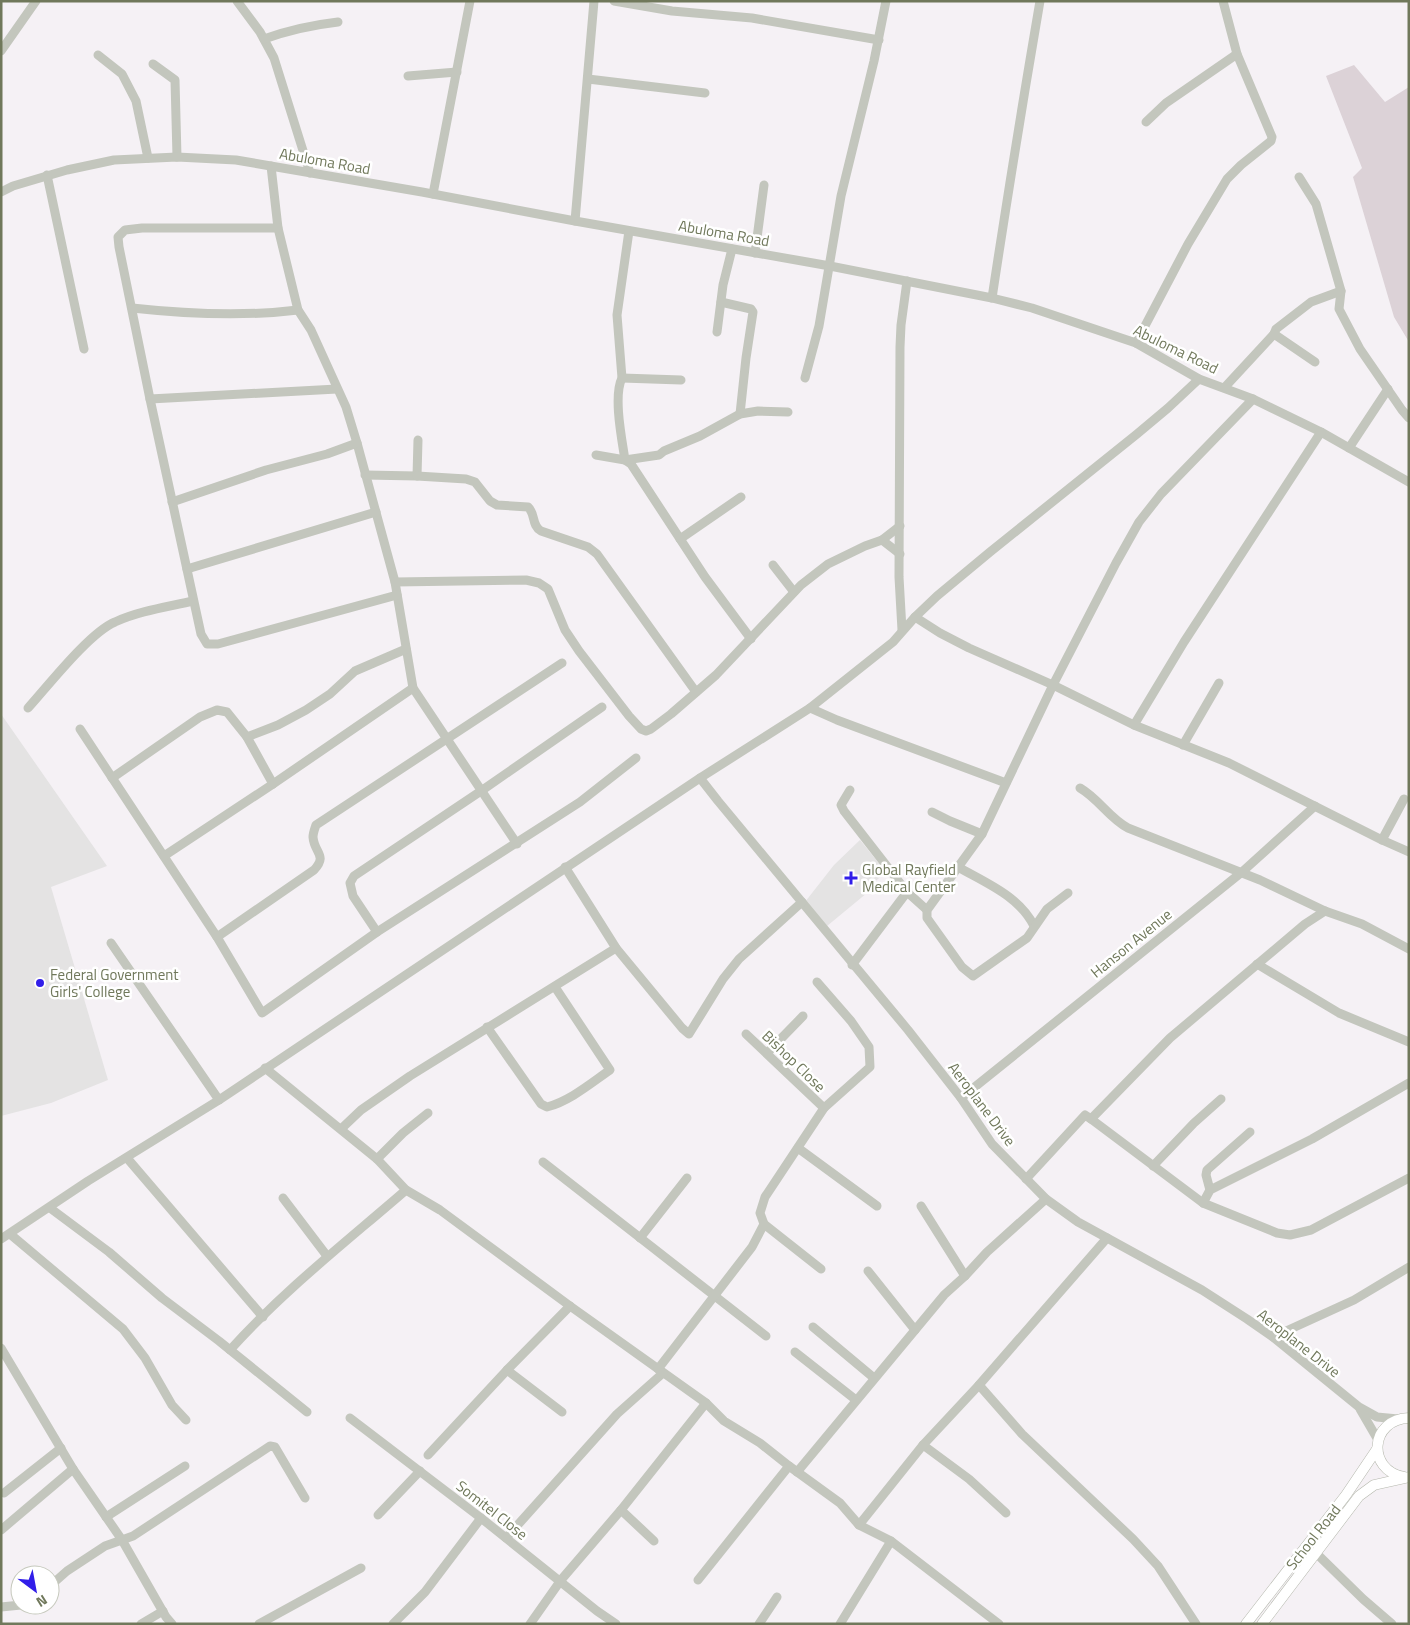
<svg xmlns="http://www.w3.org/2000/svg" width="1410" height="1625" viewBox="0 0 1410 1625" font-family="'Titillium Web',sans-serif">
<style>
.built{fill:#e4e3e3}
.green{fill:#dcd2d7}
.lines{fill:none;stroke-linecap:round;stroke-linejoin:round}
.major-casing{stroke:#b4b7ac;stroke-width:11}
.minor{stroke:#c3c6bd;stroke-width:9}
.major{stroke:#fff;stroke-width:10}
.poi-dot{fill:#311ee9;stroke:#fff;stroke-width:2}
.labels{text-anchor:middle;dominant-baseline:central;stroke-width:5;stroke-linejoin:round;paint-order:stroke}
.street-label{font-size:15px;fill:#70785b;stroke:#fff}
.poi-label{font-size:15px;fill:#70785b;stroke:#fff;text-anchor:start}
</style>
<rect width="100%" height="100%" fill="#f5f1f5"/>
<g class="built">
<path d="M1,714L107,866L51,887L108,1080L51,1103L1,1116Z"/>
<path d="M860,840L886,872L871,885L873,888L827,926L805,902L834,865Z"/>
</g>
<path class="green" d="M1354,65L1385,102L1409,87V342L1394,317L1353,177L1362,168L1326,76Z"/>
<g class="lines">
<defs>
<g id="major">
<path d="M1404,1477C1366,1470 1370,1419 1409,1418"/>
<path d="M1246,1624L1346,1495L1377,1449"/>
<path d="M1262,1624L1359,1496L1374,1485L1409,1477"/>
</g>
</defs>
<use href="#major" class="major-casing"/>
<g class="minor">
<path d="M237,1L260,32L274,58L310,173"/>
<path d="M614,1L672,11L752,18L879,40"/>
<path d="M264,39C289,30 312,25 338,22"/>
<path d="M1,51L36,1"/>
<path d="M98,55L122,74L136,101L148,158"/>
<path d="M153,64L175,80L177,157"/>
<path d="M408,76L457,72"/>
<path d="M588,79L705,93"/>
<path d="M1146,122L1166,103L1237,54"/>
<path d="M271,166L278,228L298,310L311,330L346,407L357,443L395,582L413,688L517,844"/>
<path d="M47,175L84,349"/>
<path d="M1299,177L1316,204L1341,291L1339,309L1360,349L1402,410L1409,418"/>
<path d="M1,192L13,186L67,170L114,160L177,157L236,160L422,192L575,221L830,266L992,298L1032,308L1136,343L1199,379L1253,399L1321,432L1409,482"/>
<path d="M433,194L470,1"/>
<path d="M575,221L594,1"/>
<path d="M278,228H142L125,230L118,237L119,247L150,399L201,634L207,644H218L397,595"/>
<path d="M629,231L617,315L622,378C613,396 622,440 625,460L631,464L705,577L751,639"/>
<path d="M755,253L764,185"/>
<path d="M992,298C1007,199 1023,100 1040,1"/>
<path d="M721,302L751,309L753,312L746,358L740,414"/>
<path d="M132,308C187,314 242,317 298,310"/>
<path d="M717,332L723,285L732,249"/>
<path d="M1274,334L1276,329L1311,302L1341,291"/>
<path d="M1136,343L1188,244L1227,179L1241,165L1271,141L1272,137L1237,54L1223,1"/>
<path d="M622,378L681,380"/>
<path d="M805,378L819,326L841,196L874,61L886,1"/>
<path d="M1225,387L1274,334L1315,362"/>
<path d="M150,399L337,389"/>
<path d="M1349,448L1388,389"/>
<path d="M596,455L625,460L659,455L664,451L700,436L740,414L758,411L788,412"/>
<path d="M365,475L417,476L418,440"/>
<path d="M417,476L466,479L475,482L490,501L497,505L528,507C536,514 531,525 541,531L588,547L597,554L696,692"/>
<path d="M172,502L266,470L327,454L357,443"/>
<path d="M680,539L741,497"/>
<path d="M882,540L900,554"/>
<path d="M773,565L794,592"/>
<path d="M187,569L376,512"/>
<path d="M395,582L526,580L539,583L548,589L565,630L579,651L629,716L641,729L646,731L651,729L671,714L716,675L801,585L828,564L865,546L882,540L900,526"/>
<path d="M915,617L940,633L969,648L1053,685L1134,725L1229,763L1382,840L1409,852"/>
<path d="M902,630L899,577L900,347L901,325L907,281"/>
<path d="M28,708C48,686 89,633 115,622C139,611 167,607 193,601"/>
<path d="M810,708L837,720L1006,783"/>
<path d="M1134,725L1184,642L1321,432"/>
<path d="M80,729L217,937L262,1013L377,932L580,802L636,758"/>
<path d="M247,737L278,725L306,710L330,694L355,671L406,649"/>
<path d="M1183,745L1219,683"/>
<path d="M112,778L200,717L217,710L227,712L247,737L273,784"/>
<path d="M700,778L718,801L908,1030L961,1098L992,1144L1046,1199L1078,1222L1202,1290L1247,1319L1273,1337L1359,1407L1377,1417L1398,1419"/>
<path d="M1080,788C1099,799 1109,818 1128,828L1260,880L1325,911L1362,924L1409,949"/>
<path d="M850,790L841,805L844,811L907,892L927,910"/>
<path d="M932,812L950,821L982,834"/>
<path d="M1382,840L1404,799"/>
<path d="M164,856L273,784L413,688"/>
<path d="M565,867L616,948L682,1028L689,1034L723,979L739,959L802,902"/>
<path d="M958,867C986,883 1019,896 1034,926"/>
<path d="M1068,893L1047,909L1027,938L973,976L962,967L927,918V910L982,834L1053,685L1116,563L1139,522L1161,494L1253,399"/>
<path d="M377,932L353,896L350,883L354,876L481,791L602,707"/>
<path d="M217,937L314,870C328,855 314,853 313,837C313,833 315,828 316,825L562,663"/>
<path d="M111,943L219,1100"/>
<path d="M1257,964L1339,1013L1409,1042"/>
<path d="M852,965L907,892"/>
<path d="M817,982L851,1021L869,1047L870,1067L824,1108L765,1197L760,1213L764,1224L821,1269"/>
<path d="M487,1027L541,1104L547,1107C570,1101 591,1083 610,1070L555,987"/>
<path d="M746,1034L824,1108"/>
<path d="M767,1053L803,1016"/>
<path d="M265,1068L377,1159L406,1190L440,1210L570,1306L706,1403L724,1421L760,1443L789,1466L840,1503L859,1525L891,1541L999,1624"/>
<path d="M961,1098L1242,872L1315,806"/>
<path d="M1091,1119L1203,1203L1277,1233L1290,1235L1311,1230L1409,1178"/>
<path d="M341,1129L361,1110L410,1076L616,948"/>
<path d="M798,1148L877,1206"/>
<path d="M127,1158L263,1317"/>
<path d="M377,1159L403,1133L428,1113"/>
<path d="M543,1162L766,1336"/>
<path d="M1153,1166L1194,1123L1221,1099"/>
<path d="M1026,1179L1085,1115L1091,1119L1170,1038L1305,924L1325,911"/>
<path d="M1210,1190L1206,1175L1207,1170L1250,1132"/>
<path d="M283,1198L327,1256"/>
<path d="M1203,1203L1210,1190L1312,1139L1409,1083"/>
<path d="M921,1206L965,1276"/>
<path d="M50,1208L109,1252L162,1298L219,1341L307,1412"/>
<path d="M10,1234L123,1329L145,1358L172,1405L186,1420"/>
<path d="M640,1238L687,1178"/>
<path d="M1,1239L88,1181L219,1100L700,778L810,708L893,642L915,617L937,596L990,552L1137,434L1168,408L1199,379"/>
<path d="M868,1271L915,1330"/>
<path d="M813,1327L874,1378"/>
<path d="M1273,1337L1354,1300L1409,1267"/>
<path d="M1,1348L73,1469L122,1540L166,1617L172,1624"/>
<path d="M230,1350C283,1291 346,1242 406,1190"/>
<path d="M795,1352L856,1400"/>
<path d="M658,1369L752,1247L764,1224"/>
<path d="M507,1370L562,1412"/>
<path d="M979,1385L1107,1238"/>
<path d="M1360,1409L1378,1440"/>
<path d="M350,1418L481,1518L597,1611L616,1624"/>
<path d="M923,1445L969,1479L1006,1513"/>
<path d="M428,1455L507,1370L570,1306"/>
<path d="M797,1472L944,1295L965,1276L987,1252L1046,1199"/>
<path d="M4,1493L61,1448"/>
<path d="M621,1510L654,1541"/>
<path d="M378,1515L420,1471"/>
<path d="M106,1517L185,1466"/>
<path d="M859,1525L923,1445L979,1385L1022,1434L1133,1539L1158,1566L1196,1624"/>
<path d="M1,1530L73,1469"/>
<path d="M506,1538L617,1414L663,1373"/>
<path d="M1316,1553L1363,1599L1392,1624"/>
<path d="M698,1580L789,1466"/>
<path d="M50,1586L67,1571L105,1546L133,1536L270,1446L275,1447L305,1498"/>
<path d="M1,1607L21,1605"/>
<path d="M141,1624L163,1611"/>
<path d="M259,1624L361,1568"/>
<path d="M393,1624L425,1592L481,1518"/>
<path d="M530,1624L561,1580L621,1510L706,1403"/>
<path d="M759,1624L777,1597"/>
<path d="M840,1624L891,1541"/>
</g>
<use href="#major" class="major"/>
</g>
<g class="poi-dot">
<path d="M848.5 870.5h5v5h5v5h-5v5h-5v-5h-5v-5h5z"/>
<circle cx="40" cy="983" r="5"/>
</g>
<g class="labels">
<g class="street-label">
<text transform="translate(325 161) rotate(10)">Abuloma Road</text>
<text transform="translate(724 233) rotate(10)">Abuloma Road</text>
<text transform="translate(1176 349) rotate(26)">Abuloma Road</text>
<text transform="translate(1131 943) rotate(-39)">Hanson Avenue</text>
<text transform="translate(794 1061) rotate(44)">Bishop Close</text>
<text transform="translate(982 1104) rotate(53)">Aeroplane Drive</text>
<text transform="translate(1299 1343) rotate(38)">Aeroplane Drive</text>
<text transform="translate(492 1510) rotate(38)">Somitel Close</text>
<text transform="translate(1313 1537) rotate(-52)">School Road</text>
</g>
<g class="poi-label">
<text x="862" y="869">Global Rayfield<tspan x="862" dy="17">Medical Center</tspan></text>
<text x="50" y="974">Federal Government<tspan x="50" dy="17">Girls' College</tspan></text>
</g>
</g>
<rect width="1410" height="1625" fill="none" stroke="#70785b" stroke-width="5"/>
<g transform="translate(35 1590) rotate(148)"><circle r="24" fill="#ffffff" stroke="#c6c9bd"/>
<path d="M0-4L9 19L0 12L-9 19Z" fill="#311ee9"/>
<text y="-8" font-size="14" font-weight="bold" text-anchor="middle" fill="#70785b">N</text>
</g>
</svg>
